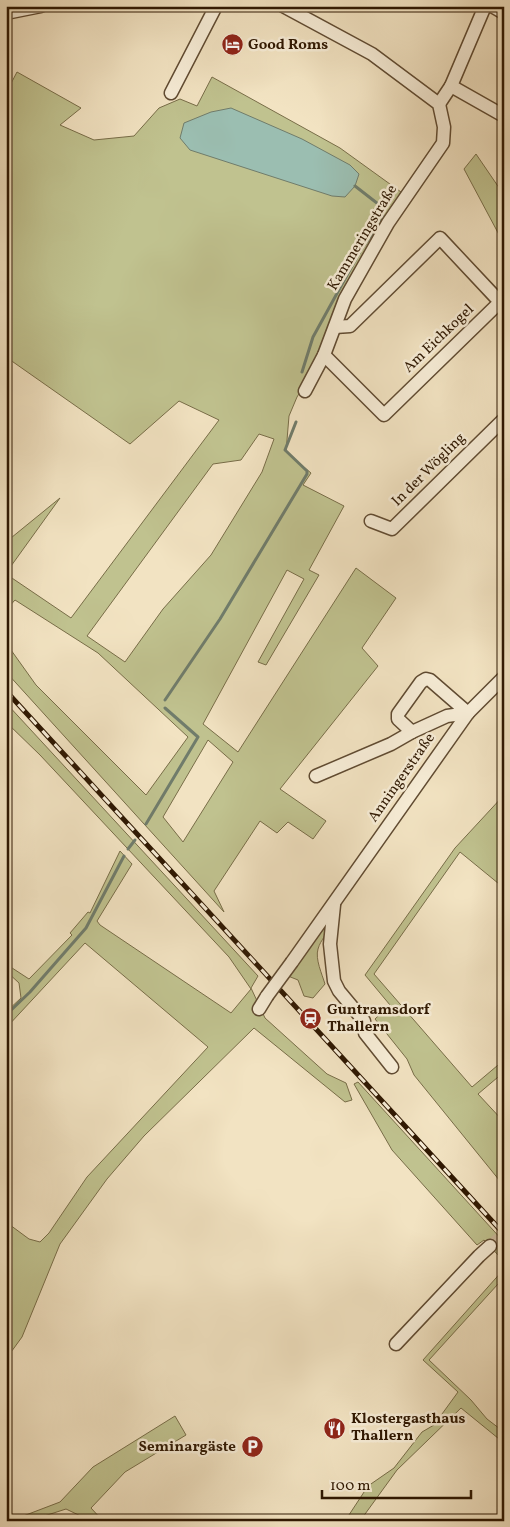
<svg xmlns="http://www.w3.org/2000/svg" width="510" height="1527" viewBox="0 0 510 1527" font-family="Vollkorn,serif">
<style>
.green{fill:#c0c28f;stroke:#786d48;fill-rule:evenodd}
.water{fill:#9bbeb1;stroke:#707c6b}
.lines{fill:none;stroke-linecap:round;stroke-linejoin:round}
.stream{stroke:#707c6b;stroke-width:3}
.minor-tunnel{stroke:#cbba9c;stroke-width:12;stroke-dasharray:12 6;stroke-linecap:butt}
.minor-casing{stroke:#604b32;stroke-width:15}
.minor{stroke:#f7edd7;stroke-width:12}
.rail-casing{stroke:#2f1802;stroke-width:5}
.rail{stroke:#f7edd7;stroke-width:3;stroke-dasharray:9;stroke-linecap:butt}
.minor-bridge-casing{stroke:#604b32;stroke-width:15;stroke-linecap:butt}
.minor-bridge{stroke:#f7edd7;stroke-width:12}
.labels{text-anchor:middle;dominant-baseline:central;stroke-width:5;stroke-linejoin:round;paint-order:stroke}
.poi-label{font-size:15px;font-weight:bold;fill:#2f1802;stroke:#f7edd7;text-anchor:start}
.street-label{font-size:15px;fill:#2f1802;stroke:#f7edd7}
</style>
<rect width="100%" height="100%" fill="#f2e3c2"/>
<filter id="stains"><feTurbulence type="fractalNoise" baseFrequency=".004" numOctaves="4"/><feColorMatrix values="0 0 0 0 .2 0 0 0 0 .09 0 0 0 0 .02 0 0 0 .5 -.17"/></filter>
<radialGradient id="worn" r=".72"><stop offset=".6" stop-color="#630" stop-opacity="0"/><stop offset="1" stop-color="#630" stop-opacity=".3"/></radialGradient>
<g class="green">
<path d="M17,72L81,108L60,125L94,140L134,136L159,108L180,99L197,106L212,77L340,148L401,192L337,306L311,374L297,397L289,416L286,452L311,473L303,485L344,506L309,570L319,575L266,665L258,662L304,579L287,570L203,724L238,752L356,568L396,598L362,648L378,666L280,789L326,821L313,839L288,822L277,833L260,821L214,891L224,912L6,672V643L36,685L146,795L188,737L98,653L15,600L6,610V574L71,618L219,420L179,401L130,444L6,357V93ZM259,434L274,439L262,472L211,555L163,609L125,662L87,636L213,464L241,460ZM208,740L233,762L183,842L163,817Z"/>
<path d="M476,154L504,195V244L464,169Z"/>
<path d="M60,498L6,573V542Z"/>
<path d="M6,703L258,976L251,988L265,1018L327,1074L346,1083L352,1100L345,1102L254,1028L144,1136L107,1179L60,1244L22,1337L6,1359V1222L29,1239L40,1242L49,1233L87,1177L208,1047L85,943L6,1028V1012L21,998L19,983L6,971V964L29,979L72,935L70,933L88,912L90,913L120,851L132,864L97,921L100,925L231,1013L251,989L229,957L40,755L6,722Z"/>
<path d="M504,795V888L460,852L374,974L472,1087L504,1060V1072L478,1094L504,1122V1186L414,1075L407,1059L375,1019L390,1005L365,975L455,848Z"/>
<path d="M326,924C328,937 321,938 318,949C315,959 322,974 325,984L313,998L304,996L298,980L288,976Z"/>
<path d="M358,1082L504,1242V1268L499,1256L484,1240L477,1245L392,1150L354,1084Z"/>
<path d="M504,1269V1291L498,1284L429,1360L471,1400L487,1419L504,1432V1443L461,1408L397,1470L360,1521H345L368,1486L394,1468L422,1432L434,1425L458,1392L423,1360Z"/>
<path d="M175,1416L186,1435L125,1472L91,1508L103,1521H91L66,1509L35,1519L33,1521H16L18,1518L60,1502L93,1467Z"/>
</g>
<path class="water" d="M231,108L302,139L350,165L359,174L355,186L345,197L332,196L190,150L180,138L184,123L211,112Z"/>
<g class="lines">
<g class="stream">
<path d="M302,372L313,337L362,248L383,219L382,207L355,186"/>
<path d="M165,700L220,619L307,474V471L285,450L296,422"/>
<path d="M146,824L198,737L165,708"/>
<path d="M128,849L135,840"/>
<path d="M6,1015L30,992L86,928L124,856"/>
</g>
<path class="minor-tunnel" d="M490,1246L504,1234"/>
<defs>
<g id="minor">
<path d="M283,6L372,54L439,104L444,127L443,143L388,223L345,299L324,355L305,391"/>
<path d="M492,6L504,13"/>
<path d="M6,13L41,6"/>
<path d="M451,86L504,116"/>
<path d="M171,93L216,6"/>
<path d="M439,104L451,86L485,6"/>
<path d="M324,355L384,415L500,302L440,238L350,326L335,327"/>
<path d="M371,521L392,529L504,419"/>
<path d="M412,732L398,719V714L421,682L426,679L430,680L468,713"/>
<path d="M316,776L391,744L412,732L447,716L468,713"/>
<path d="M334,905L330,944L334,981L339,991L364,1021L365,1033L392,1067"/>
<path d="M292,962L468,713L504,677"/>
<path d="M259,1009L267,996"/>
<path d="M396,1344L479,1256L490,1246"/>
</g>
</defs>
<use href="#minor" class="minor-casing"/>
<use href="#minor" class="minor"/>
<defs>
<path id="rail" d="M6,691L504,1234"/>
</defs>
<use href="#rail" class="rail-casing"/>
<use href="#rail" class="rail"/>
<defs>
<path id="minor-bridge" d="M267,996L292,962"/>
</defs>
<use href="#minor-bridge" class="minor-bridge-casing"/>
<use href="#minor-bridge" class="minor-bridge"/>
</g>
<defs>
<symbol id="hotel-disc" viewBox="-11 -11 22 22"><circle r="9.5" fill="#8f2418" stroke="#f7edd7"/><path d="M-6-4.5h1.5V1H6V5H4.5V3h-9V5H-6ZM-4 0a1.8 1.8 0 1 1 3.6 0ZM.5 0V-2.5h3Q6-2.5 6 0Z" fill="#fff"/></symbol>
<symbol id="station-disc" viewBox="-11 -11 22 22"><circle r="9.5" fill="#8f2418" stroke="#f7edd7"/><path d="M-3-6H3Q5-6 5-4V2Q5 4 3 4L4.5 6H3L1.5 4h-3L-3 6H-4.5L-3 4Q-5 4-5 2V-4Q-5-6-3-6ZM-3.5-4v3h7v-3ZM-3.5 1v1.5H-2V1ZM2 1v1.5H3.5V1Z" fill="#fff"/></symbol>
<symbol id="restaurant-disc" viewBox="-11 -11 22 22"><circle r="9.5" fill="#8f2418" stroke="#f7edd7"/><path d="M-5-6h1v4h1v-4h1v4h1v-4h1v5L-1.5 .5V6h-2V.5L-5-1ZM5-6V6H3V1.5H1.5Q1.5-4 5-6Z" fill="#fff"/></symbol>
<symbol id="parking-disc" viewBox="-11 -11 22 22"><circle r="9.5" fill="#8f2418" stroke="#f7edd7"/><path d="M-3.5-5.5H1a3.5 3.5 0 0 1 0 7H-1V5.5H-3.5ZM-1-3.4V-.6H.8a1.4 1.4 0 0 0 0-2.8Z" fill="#fff"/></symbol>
</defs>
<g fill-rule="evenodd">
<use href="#hotel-disc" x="220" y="32" width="25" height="25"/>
<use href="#station-disc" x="298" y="1006" width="25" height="25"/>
<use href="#restaurant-disc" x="322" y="1416" width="25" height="25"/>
<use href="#parking-disc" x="240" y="1434" width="25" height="25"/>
</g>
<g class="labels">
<g class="poi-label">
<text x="248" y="45">Good Roms</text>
<text x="327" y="1010">Guntramsdorf<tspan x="327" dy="17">Thallern</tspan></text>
<text x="351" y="1419">Klostergasthaus<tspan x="351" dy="17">Thallern</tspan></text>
<text x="236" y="1447" text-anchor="end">Seminargäste</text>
</g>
<g class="street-label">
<text transform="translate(363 238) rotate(-59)">Kammeringstraße</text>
<text transform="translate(439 339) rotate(-44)">Am Eichkogel</text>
<text transform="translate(429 470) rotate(-45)">In der Wögling</text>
<text transform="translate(402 778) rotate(-55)">Anningerstraße</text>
</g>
</g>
<rect width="510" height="1527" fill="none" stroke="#f2e3c2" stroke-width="25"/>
<rect x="8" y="8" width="495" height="1512" fill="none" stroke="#2f1802" stroke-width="2.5"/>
<rect x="12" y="12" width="485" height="1502" fill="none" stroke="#2f1802"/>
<path d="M322 1490v8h149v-8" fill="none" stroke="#2f1802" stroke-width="2.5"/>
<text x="330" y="1490" font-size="15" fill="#2f1802" stroke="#f7edd7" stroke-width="4" paint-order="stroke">100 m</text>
<rect width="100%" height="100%" filter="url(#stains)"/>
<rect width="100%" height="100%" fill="url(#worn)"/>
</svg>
